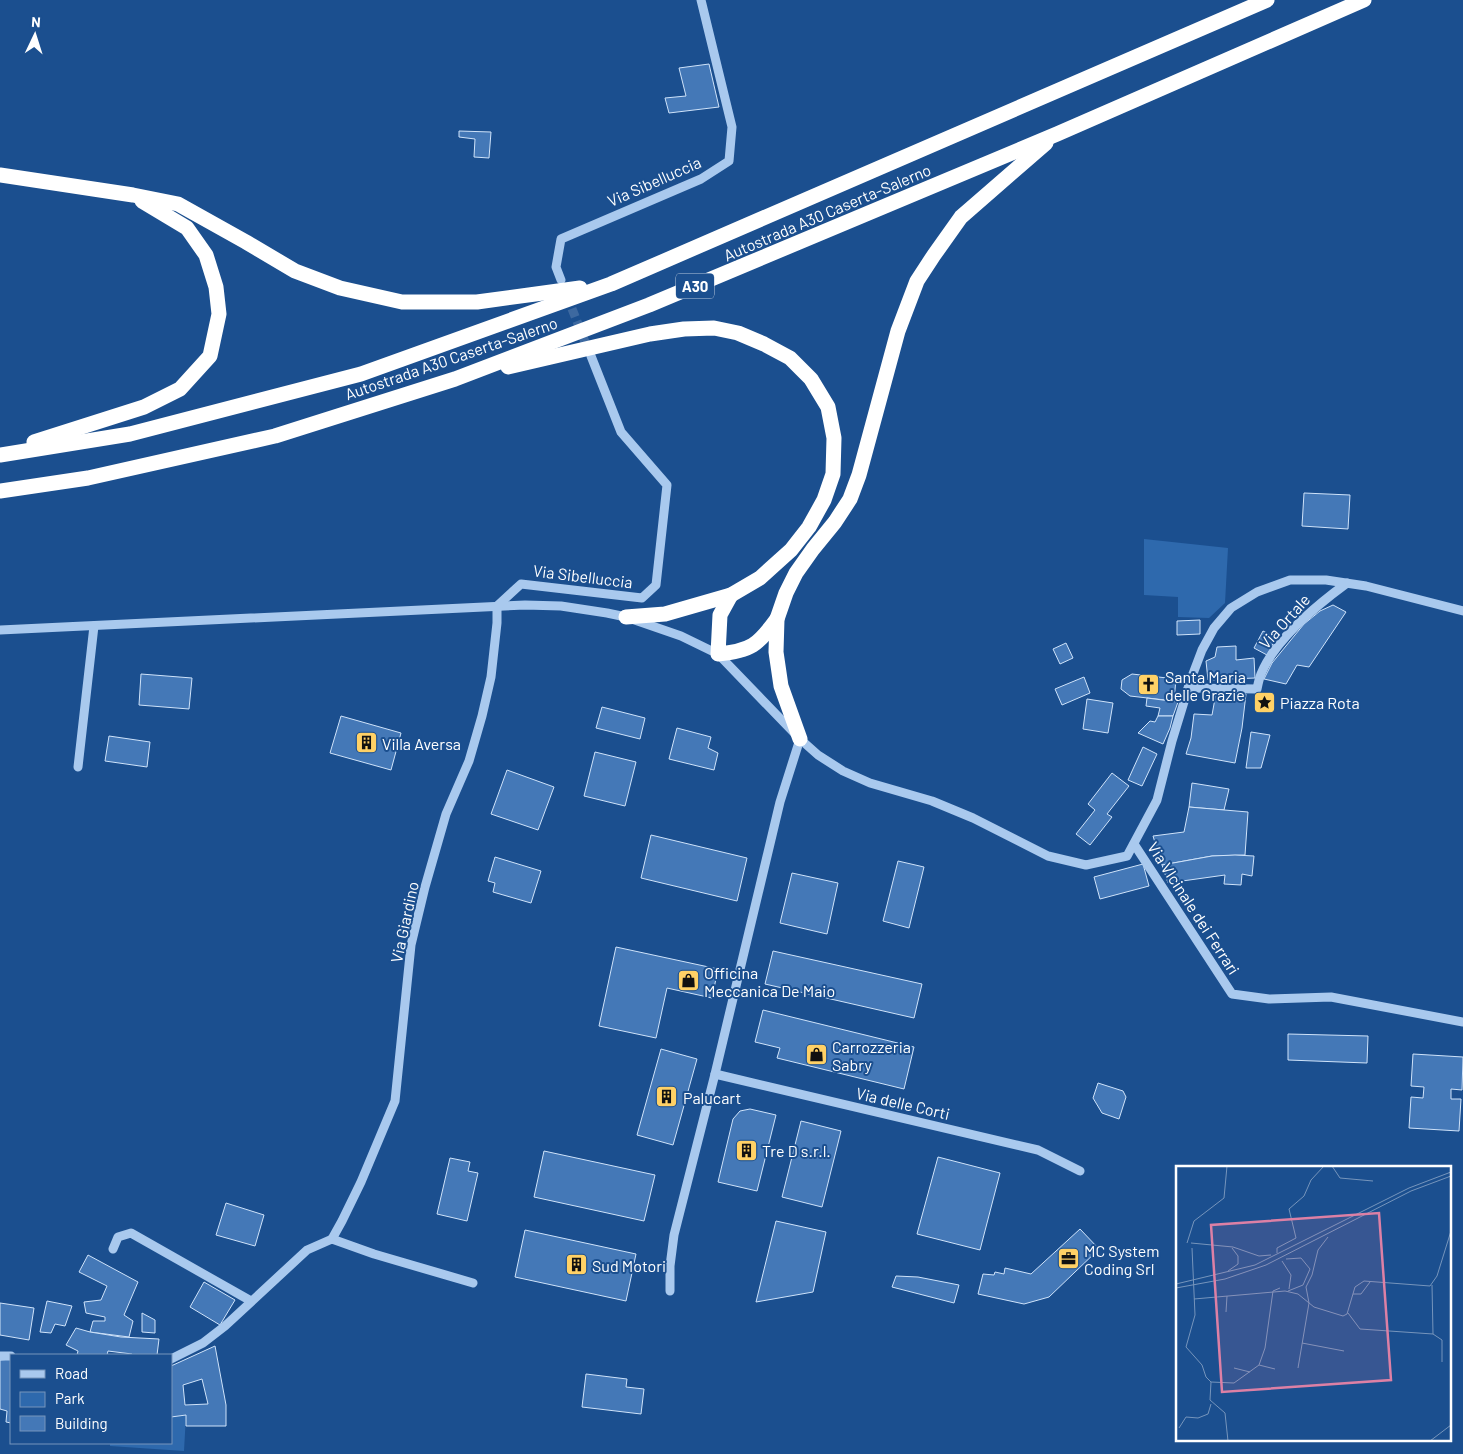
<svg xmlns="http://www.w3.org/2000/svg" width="1463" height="1454" viewBox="0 0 1463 1454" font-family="Barlow,sans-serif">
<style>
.green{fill:#2e69ad}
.building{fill:#4478b7;stroke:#cfe3fa;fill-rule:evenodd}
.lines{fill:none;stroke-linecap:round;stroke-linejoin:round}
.minor-tunnel{stroke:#3d69a0;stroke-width:9;stroke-dasharray:9 4.5;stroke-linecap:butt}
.minor{stroke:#a9c9ee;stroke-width:9}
.highway{stroke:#fff;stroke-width:15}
.labels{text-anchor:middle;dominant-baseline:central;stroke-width:4;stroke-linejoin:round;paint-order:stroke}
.shield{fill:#1b4f8f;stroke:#bbcadd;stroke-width:1}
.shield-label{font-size:15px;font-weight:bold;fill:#fff}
.street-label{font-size:16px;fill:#fff;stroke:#1b4f8f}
.poi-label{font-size:16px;fill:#fff;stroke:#1b4f8f;text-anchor:start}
.inset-road{fill:none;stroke:#7695bc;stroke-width:1}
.view{fill:#dd80a5;fill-opacity:0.15;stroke:#dd80a5;stroke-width:2.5}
.inset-edge{fill:none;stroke:#fff;stroke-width:2.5}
</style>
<rect width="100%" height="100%" fill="#1b4f8f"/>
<g class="green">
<path d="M1144,539L1228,548L1225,603L1209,618L1178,617V597L1144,595Z"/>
<path d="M186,1415L184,1451L110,1446V1443H171V1417Z"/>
</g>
<g class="building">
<path d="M709,64L719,107L669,113L665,98L686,96L679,68Z"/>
<path d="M459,131L491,132L489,158L474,157L475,139L459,137Z"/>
<path d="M1304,493L1350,495L1348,529L1302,526Z"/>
<path d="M1333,605L1346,612L1309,667L1297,665L1286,684L1264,679L1272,663L1304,624L1320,611Z"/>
<path d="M1200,620V634L1177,635V621Z"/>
<path d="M1263,631L1276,638L1267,655L1254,648Z"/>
<path d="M1066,643L1073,658L1060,664L1053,649Z"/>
<path d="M1236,646V660L1254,658L1255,678L1208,680L1206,661L1215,657L1217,647Z"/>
<path d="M141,674L192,678L189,709L139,705Z"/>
<path d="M1132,674L1176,679L1174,701L1130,696L1121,689L1122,680Z"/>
<path d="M1084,677L1090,693L1062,705L1055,689Z"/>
<path d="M1216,693L1246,694L1242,728L1235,763L1186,754L1191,738L1194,714L1212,715Z"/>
<path d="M1147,698L1178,702L1173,716H1158L1160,708L1146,706Z"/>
<path d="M1087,699L1113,703L1108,733L1083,729Z"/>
<path d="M602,707L645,718L640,739L596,728Z"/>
<path d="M341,716L401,733L391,770L330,753Z"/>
<path d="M1158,716H1173L1170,728L1163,744L1138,733L1150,721L1155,722Z"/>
<path d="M677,728L711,737L708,748L718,753L714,770L669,759Z"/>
<path d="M1251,732L1270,735L1261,768H1246Z"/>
<path d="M109,736L150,742L147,767L105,761Z"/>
<path d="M1143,747L1157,754L1142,786L1128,780Z"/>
<path d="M595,752L636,762L625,806L584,796Z"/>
<path d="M507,770L554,787L538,830L491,814Z"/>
<path d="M1112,773L1129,786L1107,814L1112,817L1090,845L1076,834L1095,810L1088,804Z"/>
<path d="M1192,783L1229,789L1224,810L1189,807Z"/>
<path d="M1189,807L1248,812L1245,855L1212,856L1162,865L1153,836L1184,832Z"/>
<path d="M651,835L747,858L737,901L641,878Z"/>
<path d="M1235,855L1254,856L1252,876L1242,874L1241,885L1224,884L1225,875L1168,883L1162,865L1212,856Z"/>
<path d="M495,857L541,871L531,903L493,892L495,883L488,881Z"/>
<path d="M898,861L924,867L909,928L883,921Z"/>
<path d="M1143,864L1149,886L1100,899L1094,877Z"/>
<path d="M792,873L838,883L827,934L780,923Z"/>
<path d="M616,947L718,969L712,998L667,988L656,1038L599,1026Z"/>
<path d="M773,951L922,984L914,1018L765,984Z"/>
<path d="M763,1010L914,1047L904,1089L777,1058L780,1048L755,1042Z"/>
<path d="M1288,1034L1368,1036L1367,1063L1288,1060Z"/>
<path d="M661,1049L697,1059L673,1145L637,1135Z"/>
<path d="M1413,1054L1463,1057L1462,1090L1451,1089V1099H1461L1459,1131L1409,1128L1411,1097L1423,1098L1424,1087L1411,1086Z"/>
<path d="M1098,1083L1123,1091L1126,1097L1119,1119L1102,1113L1093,1098Z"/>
<path d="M750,1109L776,1115L757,1191L718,1182L733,1119L740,1111Z"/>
<path d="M801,1121L841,1131L822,1207L782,1197Z"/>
<path d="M544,1151L655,1175L644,1221L534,1197Z"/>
<path d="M938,1157L1000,1173L980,1250L917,1234Z"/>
<path d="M450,1158L470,1162L468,1171L478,1173L467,1221L437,1214Z"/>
<path d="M226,1203L264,1215L255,1246L216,1235Z"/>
<path d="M776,1221L826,1232L813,1292L756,1302Z"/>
<path d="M1080,1229L1099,1249L1049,1297L1024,1304L978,1294L983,1274L994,1275L995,1272L1004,1274L1005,1268L1031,1274Z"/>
<path d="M525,1230L636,1254L626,1301L515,1277Z"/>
<path d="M88,1255L138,1282L124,1315L133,1321L129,1337L90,1332L93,1321H105V1317L86,1313L84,1302L101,1300L107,1286L79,1272Z"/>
<path d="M896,1276L918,1277L959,1285L954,1303L892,1287Z"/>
<path d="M204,1282L235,1300L220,1325L190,1307Z"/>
<path d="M47,1301L72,1306L65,1326L55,1324L51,1333L40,1332Z"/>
<path d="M0,1303L34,1308L29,1340L0,1335Z"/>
<path d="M142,1313L155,1320V1333L142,1332Z"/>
<path d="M76,1328L90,1332L121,1337L159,1339L157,1355H132V1354L108,1351L107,1355H77L78,1351L66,1345Z"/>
<path d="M215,1346L226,1405V1426H186V1415L171,1417V1366ZM202,1379L208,1404L185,1405L183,1385Z"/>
<path d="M11,1359V1423L6,1422L7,1411L0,1409V1360Z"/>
<path d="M586,1374L627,1379L626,1387L644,1389L641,1414L582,1407Z"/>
</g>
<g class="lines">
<path class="minor-tunnel" d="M567,296L589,352"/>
<g class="minor">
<path d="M561,280L556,267L561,239L701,179L729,161L732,127L701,0"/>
<path d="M0,630L525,605L561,606L607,613L626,617L681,636L718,654L800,739L818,755L843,771L870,783L932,801L973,818L1048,856L1086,865L1127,856L1157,800L1172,741L1191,679L1202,650L1214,628L1231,608L1257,592L1290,580H1326L1366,586L1463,611"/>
<path d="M1188,688L1257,689C1258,684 1259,679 1261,674C1275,639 1317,605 1347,583"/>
<path d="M78,767L94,626"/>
<path d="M1134,844L1232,994L1269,999L1331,997L1463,1022"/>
<path d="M715,1074L1038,1150L1080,1171"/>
<path d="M332,1239L342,1221L361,1182L395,1101L411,945L425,887L446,814L469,761L482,716L491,677L497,623V606L521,584L642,598L656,585L667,485L621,432L591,356"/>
<path d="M113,1249L118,1237L131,1233L251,1301"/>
<path d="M670,1291V1266L674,1235L715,1074L780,802L800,739"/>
<path d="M0,1356H11"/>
<path d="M171,1359L203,1343L225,1326L307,1250L332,1239L374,1254L473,1283"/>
</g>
<g class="highway">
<path d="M0,175L133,195L178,204L246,242L295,271L340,288L402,302H477L580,288"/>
<path d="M508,367L650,334L684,329L714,328L738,333L764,344L790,358L811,379L828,407L834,438L833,474L824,500L809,527L791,550L760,578L731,595L665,614L626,617"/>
<path d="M34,442L144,407L180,389L210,356L219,314L216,287L206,255L187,228L142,201"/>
<path d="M0,455L130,434L361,374L611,284L1267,0"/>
<path d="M0,491L88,478L275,436L455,379L649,305L1057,134L1364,0"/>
<path d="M731,595L720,615L718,654C751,651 758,645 777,619"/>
<path d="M800,739L781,686L776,652L777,619L786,593L796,573L813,549L835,522L850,499L859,475L898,331L917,281L934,255L961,217L1046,143"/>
</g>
</g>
<defs>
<symbol id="church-square" viewBox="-11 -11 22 22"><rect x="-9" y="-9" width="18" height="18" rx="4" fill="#ffd166" stroke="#1b4f8f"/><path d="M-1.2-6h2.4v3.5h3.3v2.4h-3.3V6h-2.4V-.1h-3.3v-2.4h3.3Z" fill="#111"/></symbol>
<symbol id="sight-square" viewBox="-11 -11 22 22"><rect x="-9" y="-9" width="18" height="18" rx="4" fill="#ffd166" stroke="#1b4f8f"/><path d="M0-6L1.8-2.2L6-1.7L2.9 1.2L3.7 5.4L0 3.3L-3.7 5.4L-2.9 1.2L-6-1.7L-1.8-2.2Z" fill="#111"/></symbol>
<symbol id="building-square" viewBox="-11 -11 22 22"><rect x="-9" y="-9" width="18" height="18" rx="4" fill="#ffd166" stroke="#1b4f8f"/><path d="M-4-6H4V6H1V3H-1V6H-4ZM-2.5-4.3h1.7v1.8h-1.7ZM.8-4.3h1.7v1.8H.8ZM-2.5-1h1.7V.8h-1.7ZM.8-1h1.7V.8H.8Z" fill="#111"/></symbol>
<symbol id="shop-square" viewBox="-11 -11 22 22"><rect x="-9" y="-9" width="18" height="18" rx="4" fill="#ffd166" stroke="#1b4f8f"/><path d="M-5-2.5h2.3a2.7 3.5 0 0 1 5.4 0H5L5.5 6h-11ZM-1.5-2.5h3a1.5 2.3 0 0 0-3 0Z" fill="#111"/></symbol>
<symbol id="office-square" viewBox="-11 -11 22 22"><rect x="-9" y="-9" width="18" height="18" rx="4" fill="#ffd166" stroke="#1b4f8f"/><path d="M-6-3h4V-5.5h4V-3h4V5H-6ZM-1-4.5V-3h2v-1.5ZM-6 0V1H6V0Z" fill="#111"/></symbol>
</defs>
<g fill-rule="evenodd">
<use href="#church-square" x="1136" y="672" width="25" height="25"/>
<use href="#sight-square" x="1252" y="690" width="25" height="25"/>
<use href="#building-square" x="354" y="730" width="25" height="25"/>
<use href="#shop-square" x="676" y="968" width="25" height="25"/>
<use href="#shop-square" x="804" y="1042" width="25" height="25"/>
<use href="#building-square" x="654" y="1084" width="25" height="25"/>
<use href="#building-square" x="734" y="1138" width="25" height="25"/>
<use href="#office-square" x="1056" y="1246" width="25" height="25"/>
<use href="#building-square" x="564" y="1252" width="25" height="25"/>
</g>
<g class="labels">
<rect class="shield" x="676" y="273.5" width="38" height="25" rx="4"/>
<g class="shield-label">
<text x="695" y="286">A30</text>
</g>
<g class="street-label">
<text transform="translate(654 181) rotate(-24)">Via Sibelluccia</text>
<text transform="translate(827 212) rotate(-23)">Autostrada A30 Caserta-Salerno</text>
<text transform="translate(451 358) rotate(-19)">Autostrada A30 Caserta-Salerno</text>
<text transform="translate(583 576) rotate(7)">Via Sibelluccia</text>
<text transform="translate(1284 621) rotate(-48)">Via Ortale</text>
<text transform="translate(1194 908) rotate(57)">Via VIcinale dei Ferrari</text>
<text transform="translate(404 922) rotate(-78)">Via Giardino</text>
<text transform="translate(903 1103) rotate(13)">Via delle Corti</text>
</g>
<g class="poi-label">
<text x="1165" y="676">Santa Maria<tspan x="1165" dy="18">delle Grazie</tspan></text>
<text x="1280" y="702">Piazza Rota</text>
<text x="382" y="743">Villa Aversa</text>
<text x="704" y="972">Officina<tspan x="704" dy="18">Meccanica De Maio</tspan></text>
<text x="832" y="1046">Carrozzeria<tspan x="832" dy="18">Sabry</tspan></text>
<text x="683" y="1097">Palucart</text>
<text x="762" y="1150">Tre D s.r.l.</text>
<text x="1084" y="1250">MC System<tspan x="1084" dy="18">Coding Srl</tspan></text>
<text x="592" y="1265">Sud Motori</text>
</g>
</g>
<g transform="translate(1176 1166)">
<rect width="275" height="275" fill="#1b4f8f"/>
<path class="inset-road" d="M156,0L164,12L197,15M11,77L18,55L48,32L51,0M15,77L57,81L83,90L95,89M16,82L19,149L10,181L26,199L30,211L35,216L34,234L49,247L52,275M101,87V82L120,72L113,43L128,30L135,14L148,0M110,93L125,92L134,103L127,119L112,125M106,95L115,109L113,123M52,105L62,98V90L56,82M0,118L79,99L233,22L275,6M256,119L257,168M0,122L49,113L90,99L235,25L275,10M177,128H185L194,116M18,133L109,125L122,128L138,141L167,150L171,148L179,121L188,115L254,120L261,110L275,65M133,137L130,121L136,109L142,84L152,71M50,146L51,130M172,147L184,163L257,168L266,174V196M126,177L168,185M83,199L89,182L97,125L104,122M58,202L74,206M122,202L133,137M35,216L58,217L83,199L99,203M3,262L10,251L22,252L32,248L35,238M254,275L275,259"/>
<path class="view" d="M203,47L215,214L46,226L35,59Z"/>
<rect width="275" height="275" class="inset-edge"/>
</g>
<rect x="10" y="1354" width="162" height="90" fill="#1b4f8f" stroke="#7695bc"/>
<rect x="20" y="1370" width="25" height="8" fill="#a9c9ee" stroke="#7695bc"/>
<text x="55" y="1379" font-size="15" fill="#ffffff">Road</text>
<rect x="20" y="1392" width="25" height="15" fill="#2e69ad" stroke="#7695bc"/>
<text x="55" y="1404" font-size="15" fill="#ffffff">Park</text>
<rect x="20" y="1416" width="25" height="15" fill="#4478b7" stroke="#7695bc"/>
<text x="55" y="1429" font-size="15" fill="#ffffff">Building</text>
<g transform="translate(35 35) rotate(4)" stroke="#1b4f8f" stroke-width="4" paint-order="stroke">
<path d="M0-4L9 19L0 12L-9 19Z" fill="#ffffff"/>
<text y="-8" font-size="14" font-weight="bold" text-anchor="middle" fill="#ffffff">N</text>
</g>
</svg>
